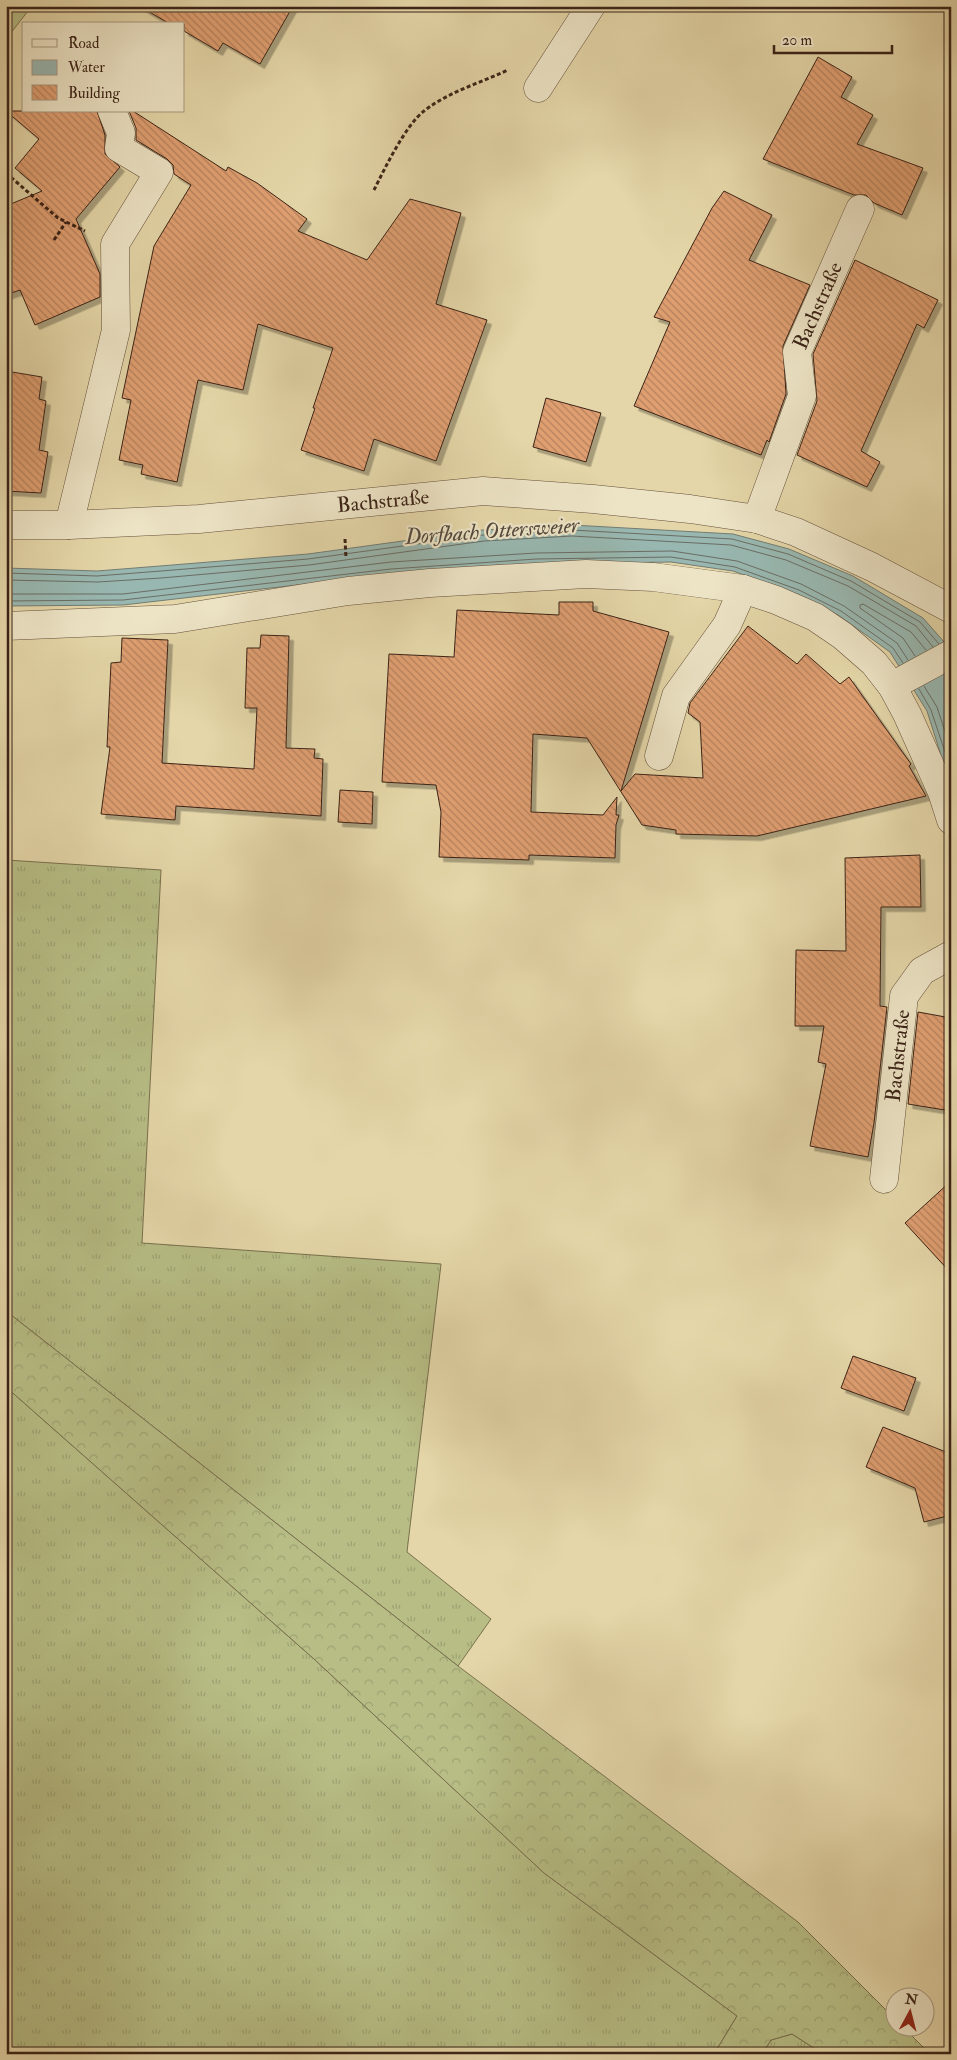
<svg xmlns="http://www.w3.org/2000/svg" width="957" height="2060" viewBox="0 0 957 2060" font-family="'IM FELL Double Pica',serif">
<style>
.grass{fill:url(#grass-tufts);stroke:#79704e}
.forest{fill:url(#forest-crowns);stroke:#79704e}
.green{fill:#b7bd85;stroke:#79704e}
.water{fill:#98b7b0;stroke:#737c73}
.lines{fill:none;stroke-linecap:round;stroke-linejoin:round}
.shore{stroke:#6a6d64;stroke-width:1}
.building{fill:url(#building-back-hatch);stroke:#3b2317;filter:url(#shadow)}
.minor-casing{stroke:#65503b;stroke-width:29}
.path{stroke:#3b2317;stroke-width:3;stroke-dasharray:4 2.5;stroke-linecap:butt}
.minor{stroke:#ede4c6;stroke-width:28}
.labels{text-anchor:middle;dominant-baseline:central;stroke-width:4.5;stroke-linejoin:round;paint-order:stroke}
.street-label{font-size:21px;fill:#3b2317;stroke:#ede4c6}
.water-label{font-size:22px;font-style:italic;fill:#52483d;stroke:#ede4c6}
</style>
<defs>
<pattern id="grass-tufts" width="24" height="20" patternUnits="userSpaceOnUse" patternTransform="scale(1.25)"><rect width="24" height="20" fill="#b7bd85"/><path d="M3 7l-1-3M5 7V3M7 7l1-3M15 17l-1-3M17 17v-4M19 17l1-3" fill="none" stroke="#9ea272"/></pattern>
<pattern id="forest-crowns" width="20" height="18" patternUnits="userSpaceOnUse" patternTransform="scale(1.25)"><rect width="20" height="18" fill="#b7bd85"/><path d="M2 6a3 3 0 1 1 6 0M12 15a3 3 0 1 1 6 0" fill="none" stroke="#9ea272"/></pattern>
<pattern id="building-back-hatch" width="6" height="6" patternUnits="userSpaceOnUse" patternTransform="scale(1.25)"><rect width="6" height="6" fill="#df9f71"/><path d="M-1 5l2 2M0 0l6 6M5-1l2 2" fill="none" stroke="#b6815c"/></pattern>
<filter id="shadow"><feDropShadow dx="4.5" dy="4.5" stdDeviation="0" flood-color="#0004"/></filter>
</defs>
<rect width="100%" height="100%" fill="#e4d6a8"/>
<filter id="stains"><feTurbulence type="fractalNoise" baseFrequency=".004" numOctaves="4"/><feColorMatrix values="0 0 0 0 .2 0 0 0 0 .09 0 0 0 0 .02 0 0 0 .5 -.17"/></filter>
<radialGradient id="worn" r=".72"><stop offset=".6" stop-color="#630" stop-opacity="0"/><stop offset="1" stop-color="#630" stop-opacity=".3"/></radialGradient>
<g class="grass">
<path d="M6,860L161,870L142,1243L441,1264L407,1552L491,1619L458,1666L6,1311Z"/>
<path d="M6,1387L314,1659L544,1873L737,2016L714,2054H6Z"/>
<path d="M792,2034L823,2054H762L771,2040Z"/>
</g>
<path class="forest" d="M6,1311L458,1666L798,1922L894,2018V2028H904L930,2054H823L792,2034L771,2040L762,2054H714L737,2016L544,1873L314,1659L6,1387Z"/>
<path class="green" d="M6,6H32L6,39Z"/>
<path class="water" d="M572,525L733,534L789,549L853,576L923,618L945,643L951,658V787L927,711L890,652L838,615L797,594L733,571L671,562L536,564L392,574L123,605L6,606V568L97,571L160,566L308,554L483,530Z"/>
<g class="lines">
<g class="shore">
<path d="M6,573L97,576L161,571L308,559L483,535L572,530L732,539L788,554L851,581L920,622L939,644"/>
<path d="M6,580L98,582L161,578L309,565L484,541L572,536L731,545L786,560L848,586L916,626L933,647"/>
<path d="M6,594H123L391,562L536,553L672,551L737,561L801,584L844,606L897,643L908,660"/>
<path d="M6,601L123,600L391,569L536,559L671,557L735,567L799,590L841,611L893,648L903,663"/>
<path d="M915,656L903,638L860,608V605L863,604L911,632L926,650"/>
<path d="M924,686L937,707L951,750"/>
<path d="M919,689L931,710L951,770"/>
</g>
</g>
<g class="building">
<path d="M139,6H293L260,64L223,43L218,51L184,31V24H170Z"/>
<path d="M818,57L852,77L841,97L873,115L857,144L923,168L902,215L874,203L866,195H854L763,159Z"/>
<path d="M6,111H97L105,135V154L120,167L76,219L100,274V297L35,325L20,290L6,295V206L42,191L15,168L39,139Z"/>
<path d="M129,111H133L226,171L228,167L257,183L307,219L298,231L367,260L410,199L461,213L436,304L487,320L436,461L374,439L364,471L301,450L315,408H313L333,348L258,324L243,390L198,380L177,482L141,474L143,465L119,460L131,400L122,398L154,246L191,185L174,174L173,165L167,159L136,140V128Z"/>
<path d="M724,191L772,215L749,260L810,285L783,346L786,394L769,442L767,440L761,455L634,406L670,322L654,317L712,208Z"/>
<path d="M855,260L938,300L924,328L917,324L861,451L880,462L867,487L797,455L817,401L813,354Z"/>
<path d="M6,371L42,377L39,399L46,401L39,450L48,452L41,493L6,491Z"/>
<path d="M546,398L601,413L586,462L533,447Z"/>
<path d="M559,602H593V611L669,632L621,791L635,774L703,778L700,722L688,713L690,703L748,626L797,664L806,654L840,684L849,677L911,764L909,766L926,796L757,836L676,834V830L642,825L587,738L533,734L531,812L603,815L617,797L616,815H619L616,825L615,858L529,855V860L439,857L441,812L436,785L382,782L389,654L454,657L457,610L559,615Z"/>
<path d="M261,635L289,636L286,748L315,749L314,758L323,759L321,816L176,806L175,820L101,814L110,747H107L111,663L121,662L122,638L168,640L162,763L254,769L257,708H245L247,648H260Z"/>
<path d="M340,790L373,792L372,824L338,822Z"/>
<path d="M920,855L921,907H881L880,1006L887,1007L874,1123L868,1157L810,1146L826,1064L818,1062L824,1026H795L796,950L846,951L845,858Z"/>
<path d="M918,1012L951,1018V1111L908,1104Z"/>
<path d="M951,1181V1273L905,1223Z"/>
<path d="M853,1356L916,1378L904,1411L841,1388Z"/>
<path d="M883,1427L951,1454V1515L924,1522L915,1488L866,1467Z"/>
</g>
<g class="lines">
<defs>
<g id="minor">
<path d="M538,88L591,6"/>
<path id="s1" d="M757,519L802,396L797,352L860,209"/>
<path id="s2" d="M6,525H69L199,519L483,491L593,499L690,509L757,519L796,532L872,567L951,609"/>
<path d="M69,525L116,330L115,244L159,172L119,148L121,133L112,111"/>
<path d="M6,626L175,619L348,591L430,583L586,574L653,577L743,589L776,600L815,617L843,636L874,663L892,686L907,714L942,792L951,820"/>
<path d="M892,686L951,654"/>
<path d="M659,756L676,696L727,625L743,589"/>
<path id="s3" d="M884,1179L904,996L922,971L951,955"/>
</g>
</defs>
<use href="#minor" class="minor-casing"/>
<g class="path">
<path d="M6,173L58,218L85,231"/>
<path d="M374,190C385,168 405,126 424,111C448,92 480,83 508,70"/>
<path d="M54,240L66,222"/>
<path d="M345,539L346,558"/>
</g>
<use href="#minor" class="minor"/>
</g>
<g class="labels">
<g class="street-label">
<text stroke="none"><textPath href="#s1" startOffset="226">Bachstraße</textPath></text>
<text stroke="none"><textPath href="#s2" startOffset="378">Bachstraße</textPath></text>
<text stroke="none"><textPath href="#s3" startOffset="124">Bachstraße</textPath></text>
</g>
<g class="water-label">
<text transform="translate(492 531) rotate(-4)">Dorfbach Ottersweier</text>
</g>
</g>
<rect width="957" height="2060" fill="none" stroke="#e4d6a8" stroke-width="25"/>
<rect x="8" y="8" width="942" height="2045" fill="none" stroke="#3b2317" stroke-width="2.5"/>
<rect x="12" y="12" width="932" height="2035" fill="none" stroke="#3b2317"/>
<rect x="22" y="22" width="162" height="90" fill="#ede4c6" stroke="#a69780"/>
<rect x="32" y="39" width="25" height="8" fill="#ede4c6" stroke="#a69780"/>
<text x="68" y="48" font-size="15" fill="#3b2317">Road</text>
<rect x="32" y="60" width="25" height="15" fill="#98b7b0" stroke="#a69780"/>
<text x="68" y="72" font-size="15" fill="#3b2317">Water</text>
<rect x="32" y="85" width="25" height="15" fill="url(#building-back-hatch)" stroke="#a69780"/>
<text x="68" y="98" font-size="15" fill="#3b2317">Building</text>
<g transform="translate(910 2012) rotate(7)"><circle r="24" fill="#ede4c6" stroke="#a69780"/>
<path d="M0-4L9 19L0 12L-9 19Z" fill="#8f2418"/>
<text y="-8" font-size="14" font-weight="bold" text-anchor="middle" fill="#3b2317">N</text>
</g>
<path d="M774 45v8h118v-8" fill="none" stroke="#3b2317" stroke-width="2.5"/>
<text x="782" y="45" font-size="15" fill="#3b2317" stroke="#ede4c6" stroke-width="4" paint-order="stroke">20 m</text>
<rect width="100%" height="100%" filter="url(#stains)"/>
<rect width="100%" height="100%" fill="url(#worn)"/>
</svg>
